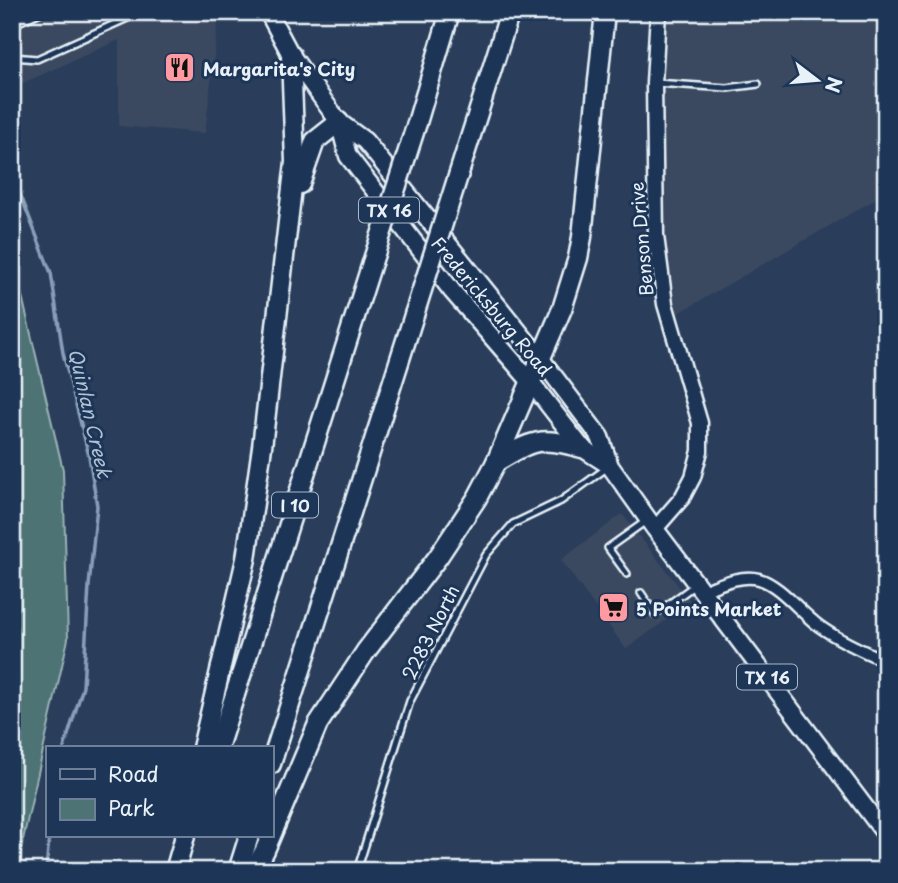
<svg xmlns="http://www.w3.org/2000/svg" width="898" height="883" viewBox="0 0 898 883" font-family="'Playpen Sans',sans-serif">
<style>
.built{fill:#3a4960}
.green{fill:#4d7375;stroke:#9ab2b6;stroke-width:2}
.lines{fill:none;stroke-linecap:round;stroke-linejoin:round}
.stream{stroke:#899fb9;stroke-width:3.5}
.lane-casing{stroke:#e8f1f8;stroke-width:10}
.street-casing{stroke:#e8f1f8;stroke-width:15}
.secondary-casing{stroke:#e8f1f8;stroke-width:19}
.primary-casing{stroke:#e8f1f8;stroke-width:21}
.highway-casing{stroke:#e8f1f8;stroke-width:23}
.lane{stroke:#1d3557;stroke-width:5}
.street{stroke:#1d3557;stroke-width:10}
.secondary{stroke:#1d3557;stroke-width:14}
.primary{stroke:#1d3557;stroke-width:16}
.highway{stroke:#1d3557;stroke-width:18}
.highway-bridge-casing{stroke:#e8f1f8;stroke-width:23;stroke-linecap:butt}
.highway-bridge{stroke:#1d3557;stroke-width:18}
.labels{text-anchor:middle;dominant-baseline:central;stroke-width:6;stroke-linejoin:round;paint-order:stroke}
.shield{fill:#1d3557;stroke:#abb9c8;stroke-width:2}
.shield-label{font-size:16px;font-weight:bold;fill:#e8f1f8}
.poi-label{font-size:18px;font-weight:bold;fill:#e8f1f8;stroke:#1d3557;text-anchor:start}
.street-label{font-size:18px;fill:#e8f1f8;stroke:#1d3557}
.water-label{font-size:19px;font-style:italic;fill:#b0c1d3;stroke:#1d3557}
</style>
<rect width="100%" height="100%" fill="#2a3e5b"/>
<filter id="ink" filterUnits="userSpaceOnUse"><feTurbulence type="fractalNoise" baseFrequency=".0143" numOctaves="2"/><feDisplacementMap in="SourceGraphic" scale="14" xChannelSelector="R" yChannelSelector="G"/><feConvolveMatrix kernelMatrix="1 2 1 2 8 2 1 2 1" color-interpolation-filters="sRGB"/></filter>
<g filter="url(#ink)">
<g class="built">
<path d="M12,12H219L205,133L119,126V40L14,87Z"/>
<path d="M662,12H863L886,27V193L677,314L666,267L659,115Z"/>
<path d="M622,514L691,602L626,649L561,560Z"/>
</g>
<path class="green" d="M12,267L17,275L63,470L68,639L16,871H12Z"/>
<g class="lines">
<g class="stream">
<path d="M12,173L51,273L63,353L89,456L97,506L89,586L83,687L64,748"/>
<path d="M46,871L49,836"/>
</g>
<defs>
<g id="lane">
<path d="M12,25L41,12"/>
<path d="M12,55L13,57L37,59L141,12"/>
<path d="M656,83L727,88L758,84"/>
<path d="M627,574L608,548L646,521"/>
<path d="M641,593L655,614L695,585"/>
<path d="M357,871L410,701L486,555L513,524L561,501L608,467"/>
</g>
<path id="street" d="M702,591C719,585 740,574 759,579C780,585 801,613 819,626C840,641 862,651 886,661"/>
<path id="secondary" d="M655,529L682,498L693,477L700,451V423L665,304L656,236L654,83L658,12"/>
<g id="primary">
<path d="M268,12L291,55L339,122L365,141L541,359L600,437L610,466L655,529L886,835"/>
<path d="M339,122L348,156L452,291L530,381L582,448L610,466"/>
</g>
<g id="highway">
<path d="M417,123L450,12"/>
<path d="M459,173L510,12"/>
<path d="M300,184L315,141L339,122"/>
<path d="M496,462C533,440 540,436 582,448"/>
<path d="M202,748L246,559L262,447L295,162L291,55"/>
<path d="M218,748L372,263"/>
<path d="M271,764L414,315"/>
<path d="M175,871L185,836"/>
<path d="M238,871L249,836"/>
<path d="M254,871L265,850L318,724L366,651L438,557L477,498L496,462L562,309L578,258L582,237L605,12"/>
</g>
</defs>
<use href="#lane" class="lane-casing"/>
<use href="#street" class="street-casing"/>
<use href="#secondary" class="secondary-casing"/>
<use href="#primary" class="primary-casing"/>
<use href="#highway" class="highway-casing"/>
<use href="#lane" class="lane"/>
<use href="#street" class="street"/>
<use href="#secondary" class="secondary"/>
<use href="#primary" class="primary"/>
<use href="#highway" class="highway"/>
<defs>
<g id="highway-bridge">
<path d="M372,263L417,123"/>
<path d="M414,315L459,173"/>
</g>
</defs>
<use href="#highway-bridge" class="highway-bridge-casing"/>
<use href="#highway-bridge" class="highway-bridge"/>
</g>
</g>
<defs>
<symbol id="restaurant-square" viewBox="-11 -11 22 22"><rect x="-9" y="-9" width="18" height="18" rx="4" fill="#ff9aa2" stroke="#1d3557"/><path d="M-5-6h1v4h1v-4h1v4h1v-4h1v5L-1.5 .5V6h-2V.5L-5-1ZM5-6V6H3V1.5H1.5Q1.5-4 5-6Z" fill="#111"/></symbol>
<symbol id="supermarket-square" viewBox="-11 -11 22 22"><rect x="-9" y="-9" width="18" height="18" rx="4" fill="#ff9aa2" stroke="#1d3557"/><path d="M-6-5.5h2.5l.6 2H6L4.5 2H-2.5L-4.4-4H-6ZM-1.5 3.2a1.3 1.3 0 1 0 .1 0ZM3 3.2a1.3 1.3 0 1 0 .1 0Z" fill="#111"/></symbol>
</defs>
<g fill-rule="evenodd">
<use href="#restaurant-square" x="162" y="50" width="35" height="35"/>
<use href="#supermarket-square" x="596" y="590" width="35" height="35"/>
</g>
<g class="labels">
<g class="shield">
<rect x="359" y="197.5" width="60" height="25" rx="5"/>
<rect x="272" y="492.5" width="46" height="25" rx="5"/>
<rect x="737" y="664.5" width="60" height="25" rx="5"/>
</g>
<g class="shield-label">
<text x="389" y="210">TX 16</text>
<text x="295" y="505">I 10</text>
<text x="767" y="677">TX 16</text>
</g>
<g class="poi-label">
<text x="203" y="68">Margarita's City</text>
<text x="636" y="608">5 Points Market</text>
</g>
<g class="street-label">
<text transform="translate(641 239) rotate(-95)">Benson Drive</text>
<text transform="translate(492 306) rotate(50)">Fredericksburg Road</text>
<text transform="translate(430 632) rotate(-63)">2283 North</text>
</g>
<g class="water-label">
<text transform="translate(91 413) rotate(77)">Quinlan Creek</text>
</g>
</g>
<rect width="898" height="883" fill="none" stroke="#1d3557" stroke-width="42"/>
<rect x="21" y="21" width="856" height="841" fill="none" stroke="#e8f1f8" stroke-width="2.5" filter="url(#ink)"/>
<rect x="46" y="746" width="228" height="91" fill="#1d3557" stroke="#6e8097" stroke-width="2"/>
<rect x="60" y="769" width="35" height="10" fill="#1d3557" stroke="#6e8097" stroke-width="2"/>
<text x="108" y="782" font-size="21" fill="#e8f1f8">Road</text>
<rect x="60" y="799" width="35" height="21" fill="#4d7375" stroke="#6e8097" stroke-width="2"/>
<text x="108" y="816" font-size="21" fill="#e8f1f8">Park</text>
<g transform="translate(817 80) rotate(106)" stroke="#1d3557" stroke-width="5" paint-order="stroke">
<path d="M0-5L12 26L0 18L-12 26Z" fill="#e8f1f8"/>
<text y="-10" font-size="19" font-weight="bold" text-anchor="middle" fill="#e8f1f8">N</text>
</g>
</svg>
